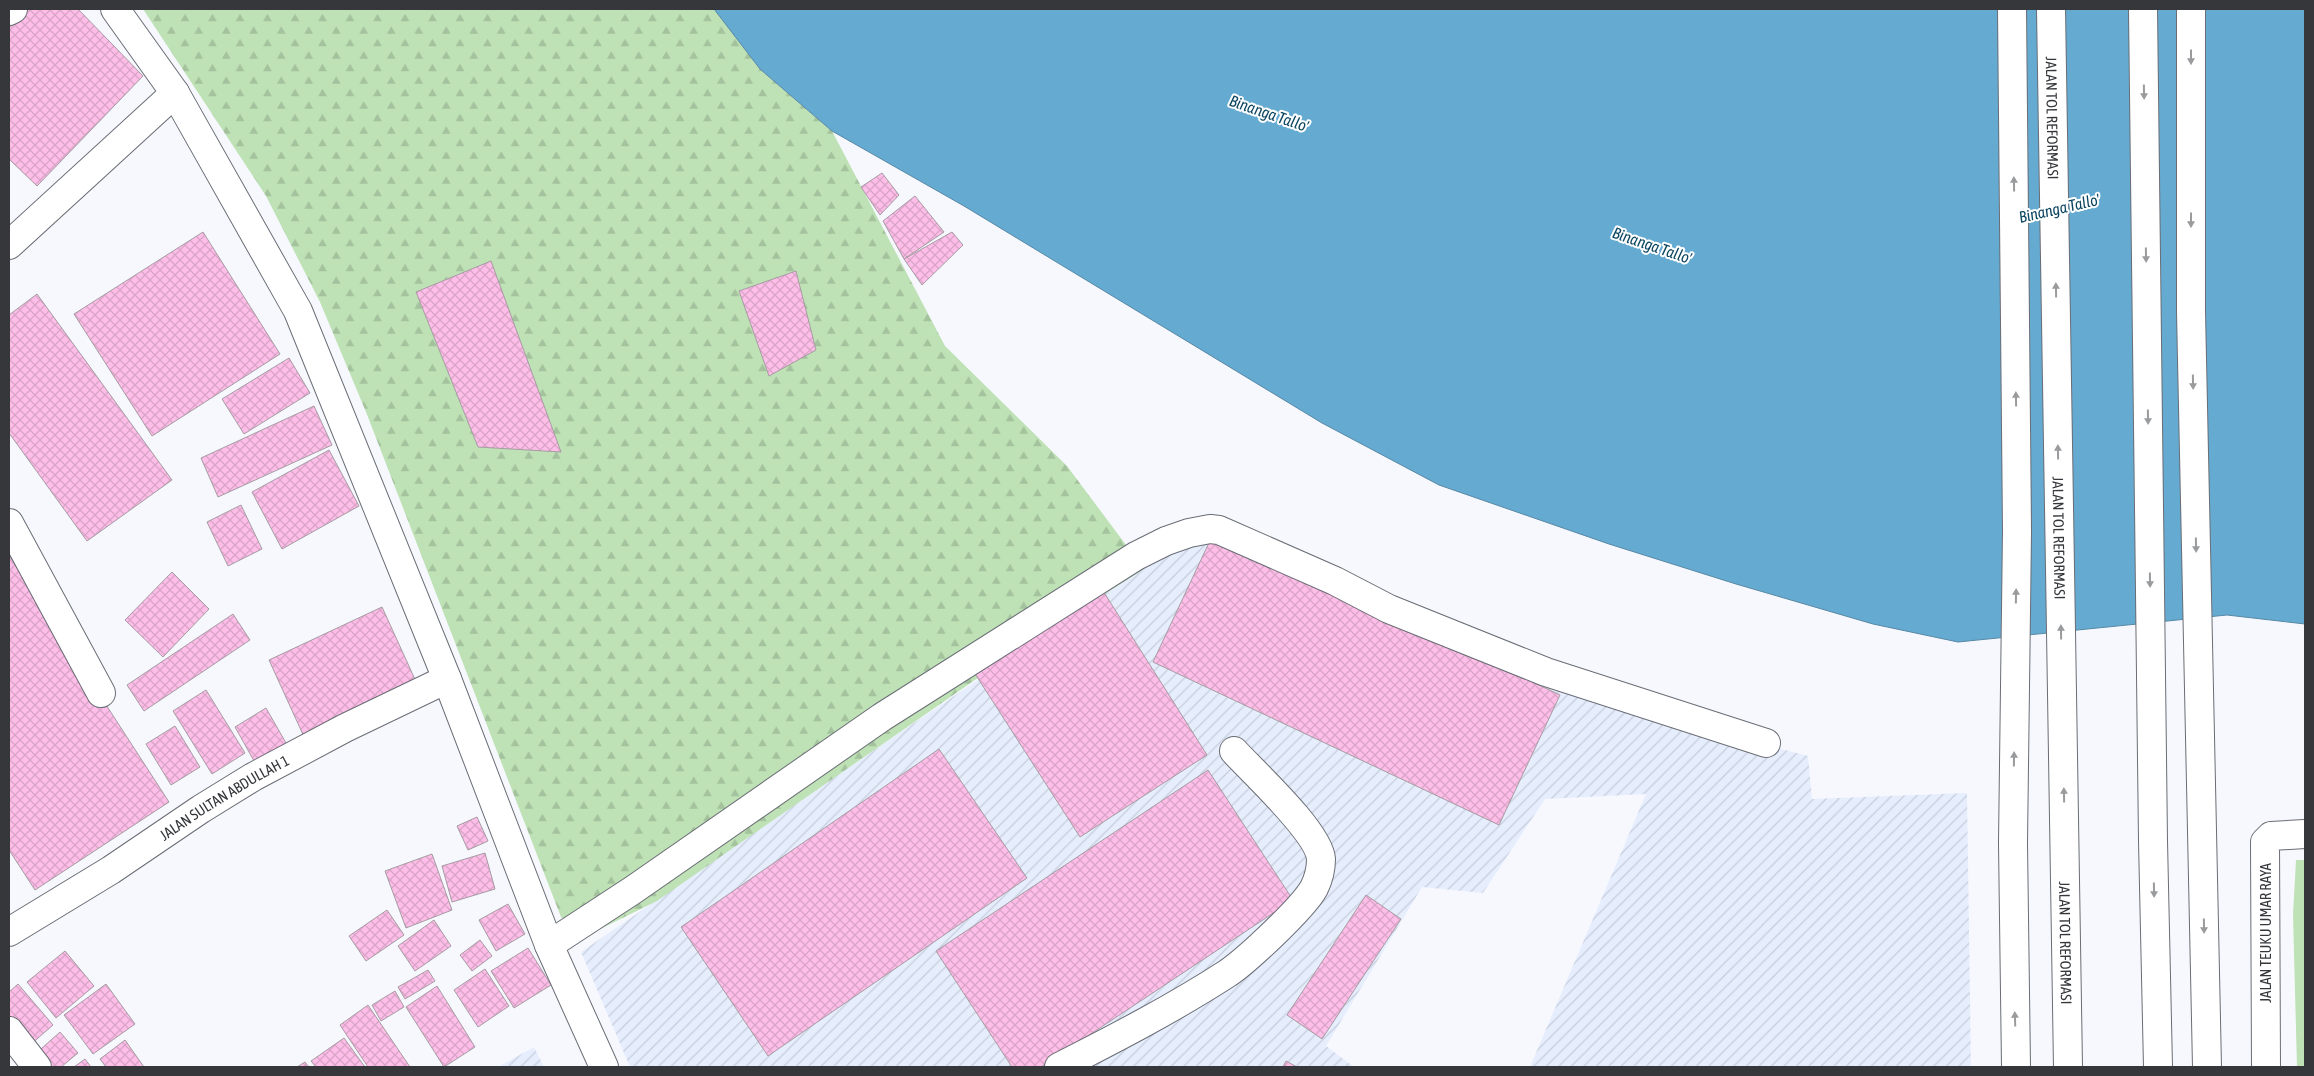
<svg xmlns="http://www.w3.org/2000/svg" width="2314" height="1076" viewBox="0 0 2314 1076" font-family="'Asap Condensed',sans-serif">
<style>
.industrial{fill:url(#industrial-furrows)}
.forest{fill:url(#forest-firs)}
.garden{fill:#bee2b5}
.water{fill:#65aad1;stroke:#5788a4}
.building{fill:url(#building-cross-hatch);stroke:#a59ca2}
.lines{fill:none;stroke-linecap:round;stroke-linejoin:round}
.minor-casing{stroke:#6a6d75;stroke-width:30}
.highway-casing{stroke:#6a6d75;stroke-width:30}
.minor{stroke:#fff;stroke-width:28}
.highway{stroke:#fff;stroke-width:28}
.oneway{fill:#9a9b9d}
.labels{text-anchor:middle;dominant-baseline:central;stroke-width:4;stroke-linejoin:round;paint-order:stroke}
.street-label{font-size:15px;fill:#35373b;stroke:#fff}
.water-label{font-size:16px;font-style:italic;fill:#0d4661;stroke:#fff}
</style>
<defs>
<pattern id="industrial-furrows" width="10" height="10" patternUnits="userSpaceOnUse" patternTransform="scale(1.25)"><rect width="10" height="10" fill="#e6eefe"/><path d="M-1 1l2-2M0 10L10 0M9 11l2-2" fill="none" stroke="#c6cddb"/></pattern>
<pattern id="forest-firs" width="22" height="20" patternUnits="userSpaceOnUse" patternTransform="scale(1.25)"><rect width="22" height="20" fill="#bee2b5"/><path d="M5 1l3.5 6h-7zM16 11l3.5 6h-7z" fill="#a4c29d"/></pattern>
<pattern id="building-cross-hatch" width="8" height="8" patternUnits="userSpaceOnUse" patternTransform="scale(1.25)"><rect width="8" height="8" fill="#febee8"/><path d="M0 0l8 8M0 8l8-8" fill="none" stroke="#daa4c8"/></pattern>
</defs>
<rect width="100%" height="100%" fill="#f6f8fe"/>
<g class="industrial">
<path d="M1209,543L1592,700L1808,756L1812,799L1967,793L1971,1067H1530L1646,794L1545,799L1483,893L1422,887L1326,1046L1354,1067H630L581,952L905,729L1166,553Z"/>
<path d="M534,1047L544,1067H498Z"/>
</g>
<path class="forest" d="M143,9H714L760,69L832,131L945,346L1067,466L1144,569L1031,641L657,901L584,937L561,917L366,412L320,302L266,196Z"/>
<path class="garden" d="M2296,860H2305V1067H2297L2293,915Z"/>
<path class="water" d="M714,9H2305V624L2227,615L1958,642L1873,624L1736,584L1609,544L1439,485L1322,423L964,206L832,131L760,69Z"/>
<g class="building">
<path d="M29,9H78L143,76L37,186L9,159V28Z"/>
<path d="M882,173L899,195L880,215L861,187Z"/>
<path d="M915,196L944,232L904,259L883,221Z"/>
<path d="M203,232L280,354L152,436L74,314Z"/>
<path d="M952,232L963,245L922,285L904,259Z"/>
<path d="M491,261L561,452L478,447L416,292Z"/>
<path d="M796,271L816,350L769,376L739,291Z"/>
<path d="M37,294L172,480L87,541L9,433V315Z"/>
<path d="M289,358L310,393L244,434L222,399Z"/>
<path d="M314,406L332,445L218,497L201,458Z"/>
<path d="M329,450L359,506L282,549L252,492Z"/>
<path d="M241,505L262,549L228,566L207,522Z"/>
<path d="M1214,532L1560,695L1499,825L1153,662Z"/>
<path d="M9,555L169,802L35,890L9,850Z"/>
<path d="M172,572L209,609L163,657L125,620Z"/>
<path d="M1098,583L1207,755L1080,837L970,666Z"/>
<path d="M382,607L418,686L305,739L269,660Z"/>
<path d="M233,614L250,640L144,711L127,685Z"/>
<path d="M206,690L245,753L212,774L173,711Z"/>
<path d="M266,708L290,750L258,768L235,727Z"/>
<path d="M175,726L200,767L171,785L146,744Z"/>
<path d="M939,749L1027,878L768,1056L681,927Z"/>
<path d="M1208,770L1293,900L1041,1067H1012L936,951Z"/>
<path d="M477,817L488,841L468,850L457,826Z"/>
<path d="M485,853L495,889L452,902L442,866Z"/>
<path d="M432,854L452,910L406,928L385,871Z"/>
<path d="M1366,895L1401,919L1322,1039L1287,1015Z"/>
<path d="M508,904L525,934L496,951L479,920Z"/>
<path d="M387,910L404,935L366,961L349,936Z"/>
<path d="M434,920L451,946L415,971L398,946Z"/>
<path d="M480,940L492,956L472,971L460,955Z"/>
<path d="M528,948L551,985L514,1008L491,971Z"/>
<path d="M65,951L94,986L56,1018L27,982Z"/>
<path d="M485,969L509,1006L478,1027L454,990Z"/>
<path d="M428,970L435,981L405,999L398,987Z"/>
<path d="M18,984L53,1025L30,1045L9,1020V992Z"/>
<path d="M106,984L135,1024L93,1054L64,1015Z"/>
<path d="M437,986L475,1047L444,1067L406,1007Z"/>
<path d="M395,991L404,1007L381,1021L372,1005Z"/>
<path d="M368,1005L410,1067H368L340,1025Z"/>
<path d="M60,1032L78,1053L61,1067H41L32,1057Z"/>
<path d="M344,1038L365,1067H316L311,1061Z"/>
<path d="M125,1040L144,1067H106L100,1059Z"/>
<path d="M85,1059L91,1067H74Z"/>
<path d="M1286,1061L1297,1067H1283Z"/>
<path d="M305,1062L309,1067H297Z"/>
</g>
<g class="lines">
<defs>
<g id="minor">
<path d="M115,9L175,93L298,311L447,679L549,945L604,1067"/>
<path d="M2012,9L2017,531L2013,843L2016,1067"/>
<path d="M2191,9V312L2207,1067"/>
<path d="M9,11L13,9"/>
<path d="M9,245L175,93"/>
<path d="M9,523L101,693"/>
<path id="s1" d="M9,932L111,870L201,809L253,777L345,728L447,679"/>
<path d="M549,945L633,890L882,717L1136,556L1166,541L1189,533L1210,529L1219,530L1335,581L1389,609L1546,672L1766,743"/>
<path d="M9,1031L37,1067"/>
<path d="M1059,1067C1116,1038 1174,1008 1228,973C1247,960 1303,908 1314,888C1318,880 1321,868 1321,859C1319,832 1253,772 1234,751"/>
<path d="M2266,1067L2265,842L2271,836L2305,834"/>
</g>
<g id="highway">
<path id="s2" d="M2051,9L2068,1067"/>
<path d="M2143,9L2153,841L2158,1067"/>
</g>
</defs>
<use href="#minor" class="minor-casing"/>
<use href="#highway" class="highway-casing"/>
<use href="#minor" class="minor"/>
<use href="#highway" class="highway"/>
</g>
<defs><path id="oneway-solid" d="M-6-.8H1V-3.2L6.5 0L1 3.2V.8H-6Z" transform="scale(1.25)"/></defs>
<g class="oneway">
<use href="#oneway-solid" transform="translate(2191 57) rotate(90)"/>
<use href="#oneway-solid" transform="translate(2144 92) rotate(89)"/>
<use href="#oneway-solid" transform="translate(2014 184) rotate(-91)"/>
<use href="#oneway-solid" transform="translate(2191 220) rotate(90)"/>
<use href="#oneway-solid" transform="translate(2146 255) rotate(89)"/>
<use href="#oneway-solid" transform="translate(2056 290) rotate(-91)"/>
<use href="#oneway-solid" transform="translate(2193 382) rotate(89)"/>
<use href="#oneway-solid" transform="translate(2016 399) rotate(-91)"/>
<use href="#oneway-solid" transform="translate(2148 417) rotate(89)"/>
<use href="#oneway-solid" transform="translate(2058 452) rotate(-91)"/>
<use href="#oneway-solid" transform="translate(2196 545) rotate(89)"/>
<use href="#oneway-solid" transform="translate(2150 580) rotate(89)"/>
<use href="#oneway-solid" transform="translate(2016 596) rotate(-89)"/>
<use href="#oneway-solid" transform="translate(2061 632) rotate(-91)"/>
<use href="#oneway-solid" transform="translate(2014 759) rotate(-89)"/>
<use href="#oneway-solid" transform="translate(2064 795) rotate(-91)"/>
<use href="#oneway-solid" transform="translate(2154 890) rotate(89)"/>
<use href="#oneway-solid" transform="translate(2204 926) rotate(89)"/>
<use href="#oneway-solid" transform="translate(2015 1019) rotate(-92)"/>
</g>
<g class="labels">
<g class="street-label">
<text stroke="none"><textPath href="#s2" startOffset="109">JALAN TOL REFORMASI</textPath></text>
<text stroke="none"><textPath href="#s2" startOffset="529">JALAN TOL REFORMASI</textPath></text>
<text stroke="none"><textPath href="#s1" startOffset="254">JALAN SULTAN ABDULLAH 1</textPath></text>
<text transform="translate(2265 933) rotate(-90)">JALAN TEUKU UMAR RAYA</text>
<text stroke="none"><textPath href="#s2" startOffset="934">JALAN TOL REFORMASI</textPath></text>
</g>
<g class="water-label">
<text transform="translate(1269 113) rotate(19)">Binanga Tallo'</text>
<text transform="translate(2059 208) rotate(-13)">Binanga Tallo'</text>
<text transform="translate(1652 245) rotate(19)">Binanga Tallo'</text>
</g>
</g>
<rect width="2314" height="1076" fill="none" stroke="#35373b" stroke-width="20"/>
</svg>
